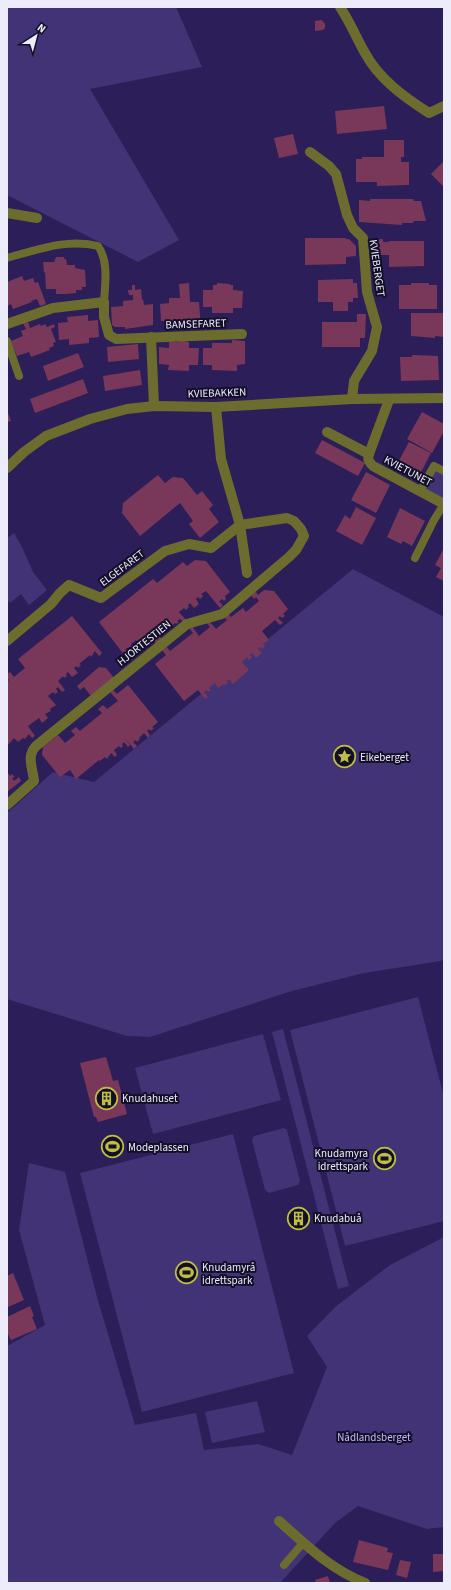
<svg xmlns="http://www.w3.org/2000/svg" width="451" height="1590" viewBox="0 0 451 1590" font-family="'Source Sans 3',sans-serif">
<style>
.green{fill:#413376}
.building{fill:#79385a}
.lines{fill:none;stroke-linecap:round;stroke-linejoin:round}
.service{stroke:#6c6c2f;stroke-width:8}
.minor{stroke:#6c6c2f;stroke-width:10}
.labels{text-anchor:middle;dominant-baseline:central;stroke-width:4;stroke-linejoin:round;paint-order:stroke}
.street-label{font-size:11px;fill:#edecfb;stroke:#130f28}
.poi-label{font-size:11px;fill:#edecfb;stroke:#130f28;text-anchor:start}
.park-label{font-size:11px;fill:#c1bafc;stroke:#130f28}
</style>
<rect width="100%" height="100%" fill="#2c1e58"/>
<g class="green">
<path d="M7,7H176L202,67L90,89L179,240L138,262L7,195Z"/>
<path d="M434,466L444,471V504L420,491Z"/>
<path d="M14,533L22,547L33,572L47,590L29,605L21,594L10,603L7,599V538Z"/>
<path d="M353,569L444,617V958L441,961L364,973L292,991L150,1037L127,1036L7,999V813L53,772L94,782Z"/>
<path d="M418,997L444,1097V1221L345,1246L290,1030Z"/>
<path d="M283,1029L349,1286L338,1289L272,1032Z"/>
<path d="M263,1034L281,1100L153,1134L135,1068Z"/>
<path d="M284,1128L287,1130L300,1181L298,1185L269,1193L265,1190L252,1140L254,1136Z"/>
<path d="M233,1134L294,1373L142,1412L80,1173Z"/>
<path d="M29,1163L65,1172L97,1297L135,1425L196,1413L204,1450L258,1444L292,1455L327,1367L307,1336L335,1307L390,1265L444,1237V1527L427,1529L358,1506L335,1523L280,1583H7V1346L45,1325L19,1230Z"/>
<path d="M257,1401L265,1432L212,1443L205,1412Z"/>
</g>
<g class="building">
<path d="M322,20L325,24V28L323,30L315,31V21Z"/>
<path d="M384,106L387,129L337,134L335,111Z"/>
<path d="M293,134L298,154L279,158L274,138Z"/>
<path d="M384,140H404V157H401V162H409V185L377,186V182H356V159H362V157H384Z"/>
<path d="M444,161V187L431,174Z"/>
<path d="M370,199H413L414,201H421L426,221H414L413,223H402V225L359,222V200L370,201Z"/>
<path d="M305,238H346V239H349L356,246V256L346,257V264L305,265Z"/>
<path d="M383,239V242H389V241H424V266L389,267V255H370V240Z"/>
<path d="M56,257H64V259H66L67,265H75V268L85,270L86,287H82V290H76V293L66,294H56V289H46L45,272L44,273L43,262H54Z"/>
<path d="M22,276L24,281L33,278L35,283L38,282L46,304L40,306L37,299L31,301L32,302L13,309L11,304L7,306V282Z"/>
<path d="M353,279V283H357L358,298H353V302H348V311H333V302H318V280Z"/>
<path d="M189,283L190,302H199L201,329L191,330V325L171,326L170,321H161L160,304L169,303V298H180L179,284Z"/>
<path d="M217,283L230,284V285H233V290L243,291L242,308H233V313H212V307H203V290H213V285H217Z"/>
<path d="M411,283H429V285H437V309H399V285H411Z"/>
<path d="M132,285H135V290L141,289L142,300L143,299L144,305L153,304V325L125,329V327H115L112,325L111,307L123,306V301L133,300V295H129L128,290H132Z"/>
<path d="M411,313H444V337L435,336V338L411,336Z"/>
<path d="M357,314H366L365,338H360V347H322V322H357Z"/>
<path d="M88,315V321L98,320L99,337L89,338V343L69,345V339L59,340L58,323L68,322L67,317Z"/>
<path d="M28,322L30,328L40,324L41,326L45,324L47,327L54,324L55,327L51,329L56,342L53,343L54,346L49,348L50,350L31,357L29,352L17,356L11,341L23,336L21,331L26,329L23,323Z"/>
<path d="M179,340L189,342V348H199L198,365H189V371L168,370L169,365L159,364V347L169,348V342H179Z"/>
<path d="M232,340L245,341V364L237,365V371L212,370V365H203V348H212V343H232Z"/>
<path d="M138,344L139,359L108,362L107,347Z"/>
<path d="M78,353L84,367L48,381L43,366Z"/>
<path d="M412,355L438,356L439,380L401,381L400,357H412Z"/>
<path d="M140,370L142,385L105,391L103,376Z"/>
<path d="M83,379L88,393L35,413L30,399Z"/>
<path d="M7,410L11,421L7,422Z"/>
<path d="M422,412L444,424V431L432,453L407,439Z"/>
<path d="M322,440L365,463L358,476L315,453Z"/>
<path d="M409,442L431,453L417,480L395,468Z"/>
<path d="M366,472L390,485L376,513L351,500Z"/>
<path d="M158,475L165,483L173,477L183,478L197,495L202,491L213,505L209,509L219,522L200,538L189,524L193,521L180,503L140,536L122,513L123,503Z"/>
<path d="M356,507L376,518L362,545L336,531L345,515L350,519Z"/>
<path d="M400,508L425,521L412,546L403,541L401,544L387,537Z"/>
<path d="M444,548V581L436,577L441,568L435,565Z"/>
<path d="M195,560L206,561L230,592L225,596L226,599L224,601L222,599L219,601L223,606L220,608L206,591L201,594L203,596L200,599L198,597L196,599L199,604L194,608L190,603L188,605L189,607L186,610L184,608L179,612L187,621L184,623L180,619L177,621L179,622L176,624L175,623L170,627V628L165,632L166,633L159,636L163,640L157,645L154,641L152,643V644L143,649L136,640L131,644L132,646L125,649L129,653L125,656L99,622L153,579L157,583L183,562L187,566Z"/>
<path d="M264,590L274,591L288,609L283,614L285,616L282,618L280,616L278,618L283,623L280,625L275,620L262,631L269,640L263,644L265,646L262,649L260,647L258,649L262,653L256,658L252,653L250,655L252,657L249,660L247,657L242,662L249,670L233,684L229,679L227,681L228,683L225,685L224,684L218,688L215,683L209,688L211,690L208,692L207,690L204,692L208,697L205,699L198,690L184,701L155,664L166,655L162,650L167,647L170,651L193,633L189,628L192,626L199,636L210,627L206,622L208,620L216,629L227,620L223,616L227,612L231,617L243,608L246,612L259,601L256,597L254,599L250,594L255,591L258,595Z"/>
<path d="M72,616L102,653L99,656L95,651L91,657L90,655L79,664L81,665L78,668L77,666L74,668L78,673L72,677L68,672L66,674L67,676L64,678L63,676L58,681L65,690L62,692L58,687L56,689L58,692L55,694L53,692L48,696L56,705L50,709L51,711L45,714L48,718L42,723L39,718L28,726L35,736L32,738L29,734L25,739L23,738L18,742L14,738L7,746V682L9,680L7,678V674L10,672L14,677L25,668L18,659Z"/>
<path d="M99,667L106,668L114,678L91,696L84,687L80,690L77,686Z"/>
<path d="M128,685L158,722L152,727L154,728L151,731L149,729L147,731L150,735L148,738L144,733L139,738L140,739L137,742L136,740L133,742L137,746L134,749L124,737L130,745L128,747L124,742L122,744L123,746L121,748L119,746L114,750L117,755L115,757L111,753L107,759L105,757L100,761L99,760L76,779L70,770L60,777L42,755L43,747L58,735L65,743L75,735L71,731L76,727L80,731L102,713L98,709L103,705L107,709L118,701L110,692L113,690L117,694Z"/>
<path d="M7,772L10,776L12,774L15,777L12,778L14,781L19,777L21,781L7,792Z"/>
<path d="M106,1057L113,1081L118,1080L127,1114L98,1122L96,1117H94L80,1063Z"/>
<path d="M302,1208L306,1226L296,1228L292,1210Z"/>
<path d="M13,1273L24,1300L8,1307L7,1306V1276Z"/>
<path d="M30,1306L34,1316L32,1317L37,1329L11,1340L7,1332V1317Z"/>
<path d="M359,1540L388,1548L387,1552L393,1553L388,1570L353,1562Z"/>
<path d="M433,1554H444V1571L433,1572Z"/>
<path d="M400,1560L411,1562L407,1578L396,1575Z"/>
<path d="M328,1576L330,1583H316L315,1580Z"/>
</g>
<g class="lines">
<g class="service">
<path d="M7,258C36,250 68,238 98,246C109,261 105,285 104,302"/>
<path d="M7,341L19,376"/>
<path d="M420,491L434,466L444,471"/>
<path d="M415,558L434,520L444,504"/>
<path d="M284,1565L303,1543"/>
</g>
<g class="minor">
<path d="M340,7C350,22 356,37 365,53C379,79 404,97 429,113L444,106"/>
<path d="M310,152L329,166L336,174L347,215L353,228L363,238L367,292L377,327L372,351L354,381L352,399"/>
<path d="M7,213L37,218"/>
<path d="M7,324L53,308L104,302V317L109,335L116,339L242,334"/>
<path d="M151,337L154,406"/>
<path d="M389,400L369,454C367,459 369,462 373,466L444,504"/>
<path d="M216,407L221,459L240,525L247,573"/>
<path d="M327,432L369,454"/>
<path d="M7,468L24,452L46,436L90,419L127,409L154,406L216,407L352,399L444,398"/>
<path d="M7,641L51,604L60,593L69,585L101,598L165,551L189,544L211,548L240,525L287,518L294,521L301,529L304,536L296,550L289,557L222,614L187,624L36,746C26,756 33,769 34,781L7,805"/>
<path d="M279,1521C306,1545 330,1569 365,1583"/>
</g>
</g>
<defs>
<symbol id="sight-ring" viewBox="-11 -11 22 22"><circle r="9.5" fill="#130f28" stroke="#bebe42" stroke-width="1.5"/><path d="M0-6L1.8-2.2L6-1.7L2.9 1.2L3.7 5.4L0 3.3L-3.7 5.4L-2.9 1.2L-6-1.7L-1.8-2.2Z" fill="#bebe42"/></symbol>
<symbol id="building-ring" viewBox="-11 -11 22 22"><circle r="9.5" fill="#130f28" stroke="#bebe42" stroke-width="1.5"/><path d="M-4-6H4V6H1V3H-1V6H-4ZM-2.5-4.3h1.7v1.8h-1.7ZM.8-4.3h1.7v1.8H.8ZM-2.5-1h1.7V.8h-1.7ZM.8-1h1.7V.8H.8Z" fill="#bebe42"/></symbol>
<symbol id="stadium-ring" viewBox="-11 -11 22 22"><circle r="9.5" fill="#130f28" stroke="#bebe42" stroke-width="1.5"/><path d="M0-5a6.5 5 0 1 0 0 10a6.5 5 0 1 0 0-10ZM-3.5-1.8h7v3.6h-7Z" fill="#bebe42"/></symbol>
</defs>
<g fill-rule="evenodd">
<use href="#sight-ring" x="332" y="744" width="25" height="25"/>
<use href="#building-ring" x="94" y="1086" width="25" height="25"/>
<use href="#stadium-ring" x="100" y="1134" width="25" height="25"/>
<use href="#stadium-ring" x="372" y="1146" width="25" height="25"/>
<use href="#building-ring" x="286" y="1206" width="25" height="25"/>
<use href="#stadium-ring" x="174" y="1260" width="25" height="25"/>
</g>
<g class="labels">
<g class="street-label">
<text transform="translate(377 268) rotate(82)">KVIEBERGET</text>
<text transform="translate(196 324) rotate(-2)">BAMSEFARET</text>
<text transform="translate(217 393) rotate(-2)">KVIEBAKKEN</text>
<text transform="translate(408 471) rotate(28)">KVIETUNET</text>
<text transform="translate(122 568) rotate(-37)">ELGEFARET</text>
<text transform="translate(144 643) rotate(-39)">HJORTESTIEN</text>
</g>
<g class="poi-label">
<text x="360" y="757">Eikeberget</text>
<text x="122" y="1098">Knudahuset</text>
<text x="128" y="1147">Modeplassen</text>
<text x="368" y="1153" text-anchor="end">Knudamyra<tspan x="368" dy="13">idrettspark</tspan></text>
<text x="314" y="1218">Knudabuå</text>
<text x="202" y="1267">Knudamyrå<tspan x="202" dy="13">idrettspark</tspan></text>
</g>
<g class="park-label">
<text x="374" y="1437">Nådlandsberget</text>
</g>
</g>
<rect width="451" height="1590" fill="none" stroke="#edecfb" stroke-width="16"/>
<g transform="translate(36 36) rotate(36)" stroke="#130f28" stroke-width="3" paint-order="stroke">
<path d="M0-3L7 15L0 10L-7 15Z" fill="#edecfb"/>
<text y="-6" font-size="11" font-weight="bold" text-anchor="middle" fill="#edecfb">N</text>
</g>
</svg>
